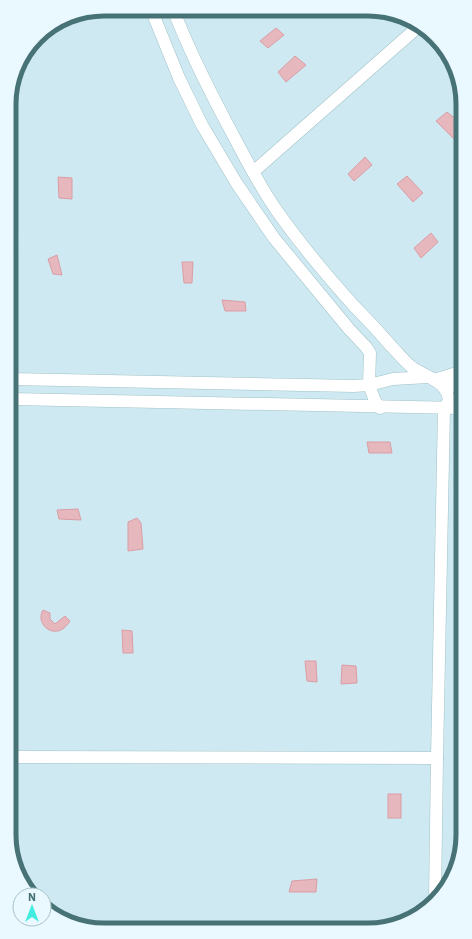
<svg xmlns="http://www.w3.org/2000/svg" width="472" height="939" viewBox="0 0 472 939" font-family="'IBM Plex Sans',sans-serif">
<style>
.residential{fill:#cee9f2}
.water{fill:#e7b7be;stroke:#da9da5}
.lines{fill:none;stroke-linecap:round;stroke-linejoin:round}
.street-casing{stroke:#a1c2c8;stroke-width:13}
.street{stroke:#fff;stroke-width:12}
.rim{fill:none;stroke:#487376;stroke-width:5}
</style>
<rect width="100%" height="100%" fill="#e3f5fd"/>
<path class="residential" d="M104,9L386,11L431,33L458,74L463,841L443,893L398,925L91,929L44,908V895H34L14,865L10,92L19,62L41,33L68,16Z"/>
<g class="water">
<path d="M276,28L284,35L268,48L260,41Z"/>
<path d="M295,56L306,65L286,82L278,72Z"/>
<path d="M447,112L458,121V143L436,121Z"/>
<path d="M365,157L372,165L354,181L348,174Z"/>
<path d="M407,176L423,193L413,202L397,184Z"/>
<path d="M58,177L72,178V199L59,198Z"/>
<path d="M431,233L438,242L421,258L414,248Z"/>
<path d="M57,255L62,275L53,274L48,259Z"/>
<path d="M182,262H193L192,283H184Z"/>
<path d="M222,300L245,302L246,311H225Z"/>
<path d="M367,442H390L392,453H369Z"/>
<path d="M78,509L81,520L59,519L57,510Z"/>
<path d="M137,518L141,523L143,549L128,551V522Z"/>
<path d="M43,610L50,613V619L55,624L65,616L70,621C57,643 34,625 43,610Z"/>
<path d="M122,630L132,631L133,653H123Z"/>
<path d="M305,661H316L317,682L307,681Z"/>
<path d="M342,665L356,666L357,683L341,684Z"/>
<rect x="388" y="794" width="13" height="24"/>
<path d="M317,879L316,892H289L292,881Z"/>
</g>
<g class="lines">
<defs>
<g id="street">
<path d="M151,9L179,78L202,125L237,184L274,238L349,329L366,347L370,353L369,385L375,401L380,408"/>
<path d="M253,172L418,27"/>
<path d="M11,379L354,386L369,385L393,379L428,377"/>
<path d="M434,380L460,372"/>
<path d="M440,383L460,387"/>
<path d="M11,399L460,408"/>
<path d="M13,757L437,758L444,409L449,401C447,381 428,378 413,368C406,363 399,354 392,347C380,333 368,320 355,307C327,276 301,245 277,211C260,187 247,161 233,135C211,94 190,53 173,9"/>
<path d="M435,899L437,758"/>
</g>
</defs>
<use href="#street" class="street-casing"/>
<use href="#street" class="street"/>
</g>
<path d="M0 0H472V939H0ZM104 16H368A88 88 0 0 1 456 104V835A88 88 0 0 1 368 923H104A88 88 0 0 1 16 835V104A88 88 0 0 1 104 16Z" fill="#eaf8ff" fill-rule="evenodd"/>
<path class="rim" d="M104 16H368A88 88 0 0 1 456 104V835A88 88 0 0 1 368 923H104A88 88 0 0 1 16 835V104A88 88 0 0 1 104 16Z"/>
<g transform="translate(32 907)"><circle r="19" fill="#eaf8ff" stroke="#a9c3c8"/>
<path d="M0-3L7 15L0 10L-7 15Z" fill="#43ece0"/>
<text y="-6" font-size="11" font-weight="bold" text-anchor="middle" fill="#487376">N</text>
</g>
</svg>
